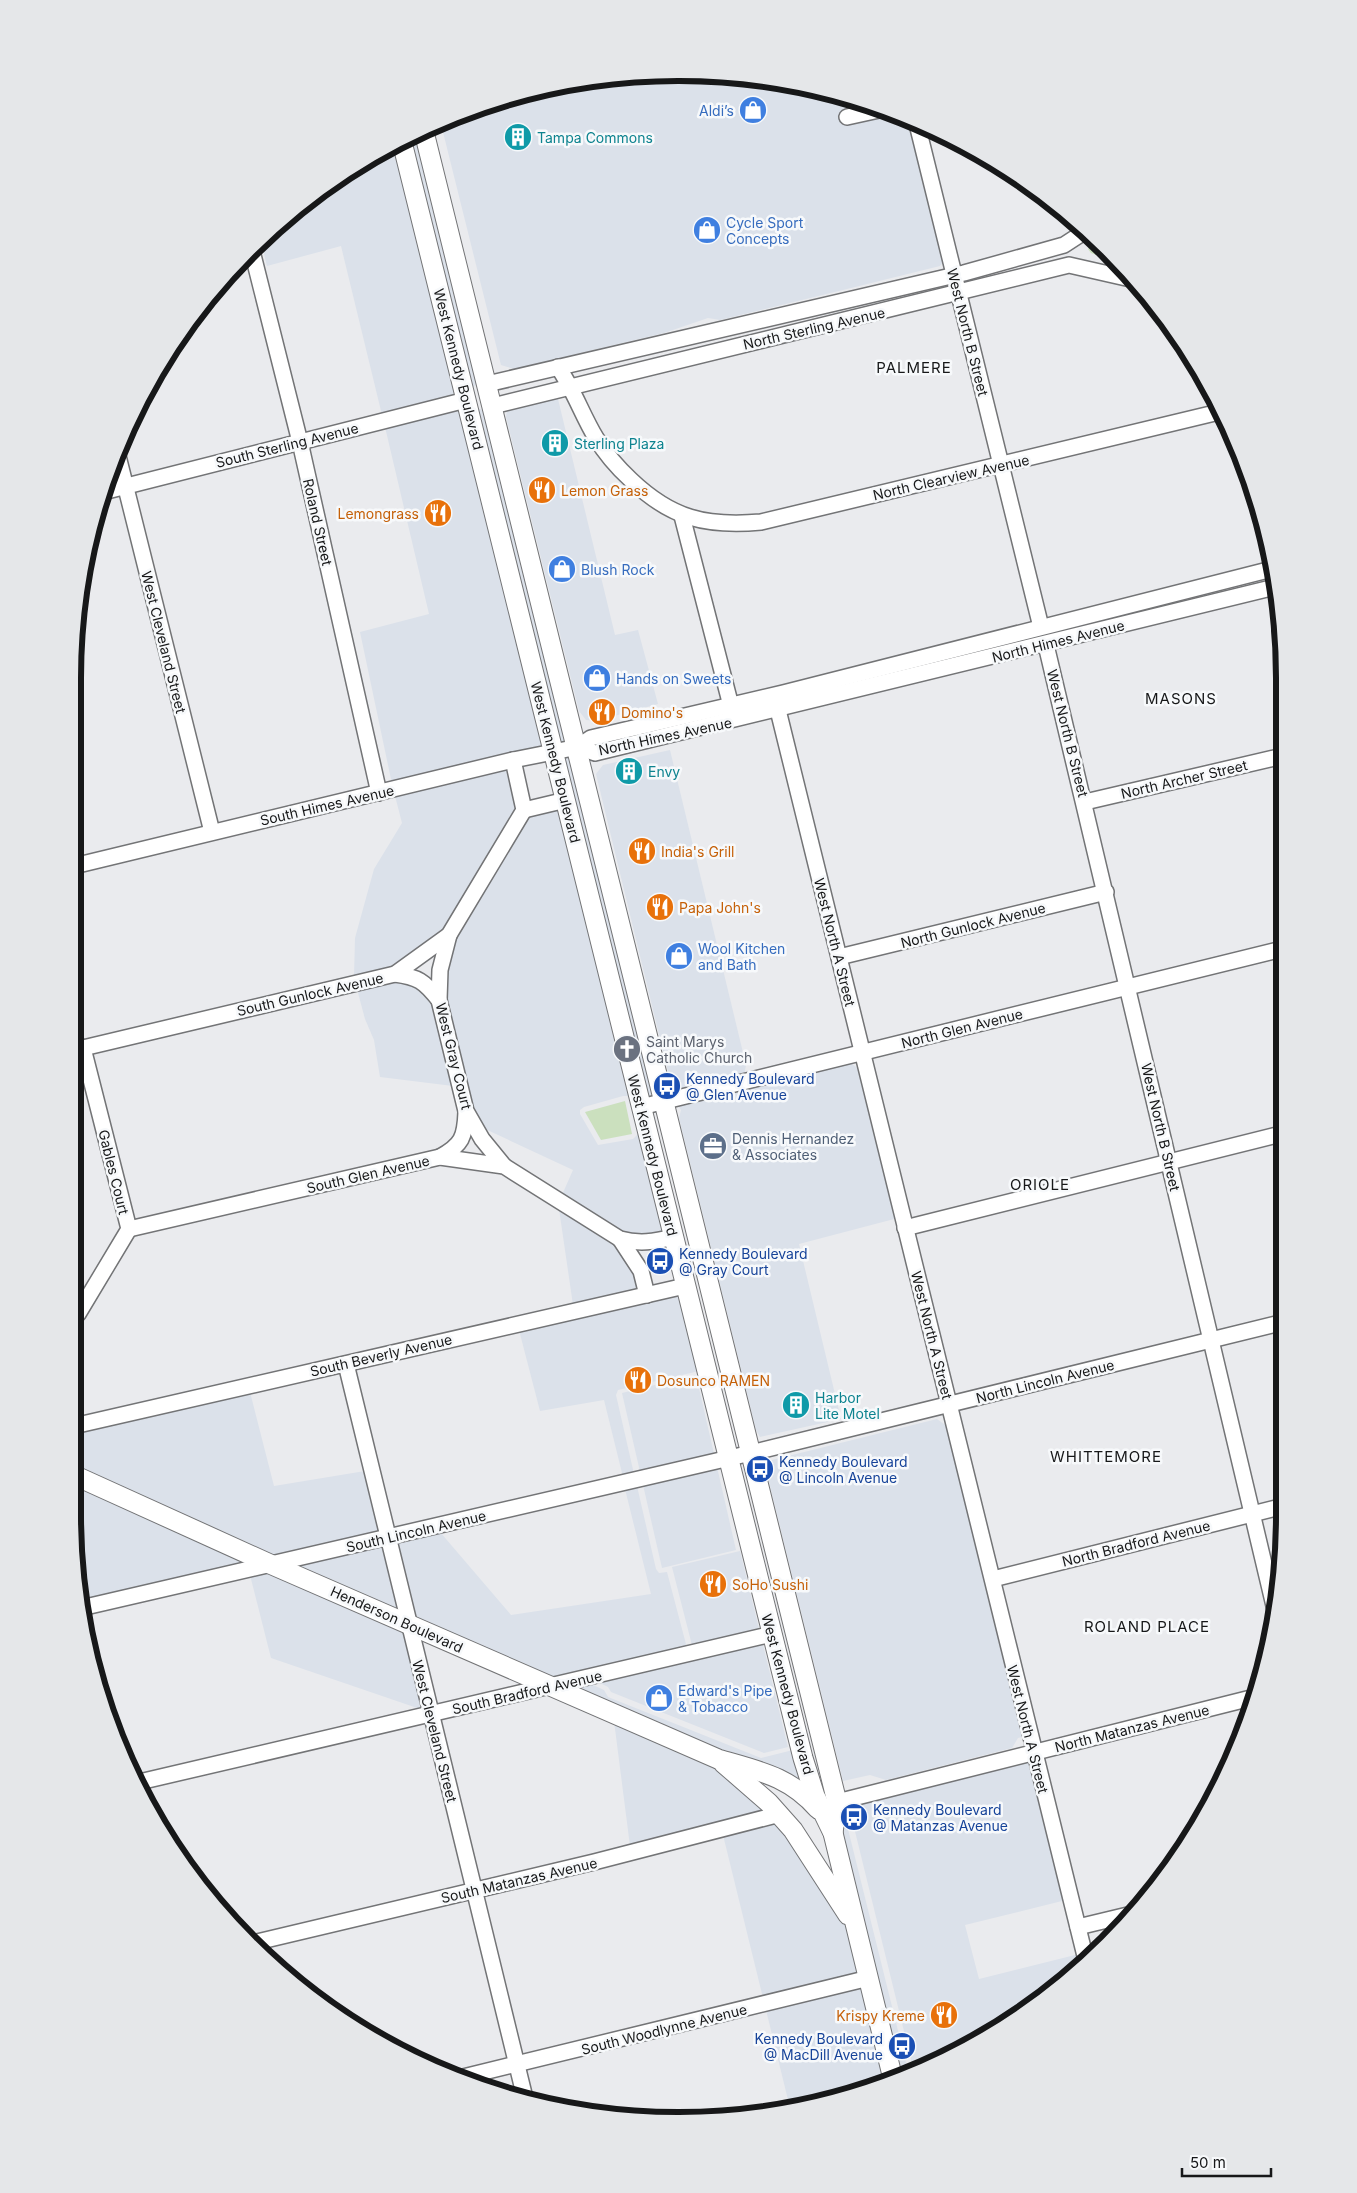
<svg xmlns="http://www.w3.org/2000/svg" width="1357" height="2193" viewBox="0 0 1357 2193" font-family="Inter,sans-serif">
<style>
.built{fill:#dbe1ea;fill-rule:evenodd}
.green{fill:#cbe0be}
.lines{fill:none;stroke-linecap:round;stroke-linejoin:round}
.minor-casing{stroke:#737476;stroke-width:18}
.major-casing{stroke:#737476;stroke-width:21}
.minor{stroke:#fff;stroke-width:15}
.major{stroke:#fff;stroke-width:19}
.labels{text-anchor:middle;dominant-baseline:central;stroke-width:5;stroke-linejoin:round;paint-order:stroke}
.shop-label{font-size:14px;fill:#366cbe;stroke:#f7f9fb;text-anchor:start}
.culture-label{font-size:14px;fill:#0d838f;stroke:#f7f9fb;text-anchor:start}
.street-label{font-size:14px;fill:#171819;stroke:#f7f9fb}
.food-label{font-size:14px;fill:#c56008;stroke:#f7f9fb;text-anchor:start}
.worship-label{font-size:14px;fill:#5b616d;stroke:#f7f9fb;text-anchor:start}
.transit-label{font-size:14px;fill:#164399;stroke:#f7f9fb;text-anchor:start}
.service-label{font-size:14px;fill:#4e5e75;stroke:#f7f9fb;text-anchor:start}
.neighbourhood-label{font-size:15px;letter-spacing:1px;fill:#171819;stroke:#f7f9fb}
.rim{fill:none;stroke:#171819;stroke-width:6}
</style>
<rect width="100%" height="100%" fill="#eaebee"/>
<g class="built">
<path d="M718,74L835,93L910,121L944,261L940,266L843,290L720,320L708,318L664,333L514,369L501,365L441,124L483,105L599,78Z"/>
<path d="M418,135L479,382L471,389L409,139Z"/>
<path d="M396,144L458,396L382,415L341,246L267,266L261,242L279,223L375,154Z"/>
<path d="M554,397L558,399L615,635L638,630L658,704L596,721L586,720L579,711L506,417L507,409Z"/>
<path d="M461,408L546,747L392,784L360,632L429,614L385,427Z"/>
<path d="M476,408L487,411L569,742L559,744Z"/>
<path d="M670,750L746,1065L744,1076L692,1089H677L670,1080L596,774L603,765Z"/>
<path d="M572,754L656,1097L647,1100L562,756Z"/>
<path d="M508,767L517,809L446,928L393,968L354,977L355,938L374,869L402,823L395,796Z"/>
<path d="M561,807L665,1233L649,1237L624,1234L562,1195L573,1170L483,1128L471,1105L447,1002V970L456,937L529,815ZM623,1096H627L631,1099L638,1134L633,1139L598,1145L580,1114V1110L584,1107Z"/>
<path d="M395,981L411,982L422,989L432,1002L453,1086L380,1077L374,1040L365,1019L357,989Z"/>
<path d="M849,1062L859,1069L898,1218L799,1244L841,1419L760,1437L756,1430L679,1118L681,1110L679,1107L685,1103Z"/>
<path d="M559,1209L615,1244L634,1273L639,1290L573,1305Z"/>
<path d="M680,1293L699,1371L618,1390L616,1395L634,1474L623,1477L604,1400L540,1411L519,1330Z"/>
<path d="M696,1375L736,1550L662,1568L622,1393Z"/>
<path d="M250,1392L274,1486L365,1471L380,1533L272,1557L78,1470V1432Z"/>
<path d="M937,1419L948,1427L1026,1736L1018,1738L1012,1748L886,1780L870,1775L843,1781L765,1466L772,1460Z"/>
<path d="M78,1484L251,1562L80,1602L78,1594Z"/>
<path d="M637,1486L656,1569L659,1573L667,1572L687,1648L552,1680L415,1620L396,1542L440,1532L511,1615L651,1594L625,1489Z"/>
<path d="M383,1545L399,1613L291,1566Z"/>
<path d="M740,1551L788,1747L764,1753L611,1692L608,1687L596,1681L695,1657L672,1567Z"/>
<path d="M269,1570L403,1629L423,1710L271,1658L250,1575Z"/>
<path d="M591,1684L604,1690L608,1697L761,1758L793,1750L806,1787L571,1688Z"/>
<path d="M614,1721L710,1762L767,1811L630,1846Z"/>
<path d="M1027,1761L1031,1763L1066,1900L965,1925L979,1979L1079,1954L1081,1964L1015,2018L913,2068L851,1815L857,1808L856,1804Z"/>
<path d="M850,1805L846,1814V1821L908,2071L899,2075L841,1837L844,1806Z"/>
<path d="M777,1821L787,1833L850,1931L861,1974L763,1998L723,1835Z"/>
<path d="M864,1986L887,2082L873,2088L790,2108L766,2010Z"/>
</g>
<g class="green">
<path d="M1094,241L1117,263L1091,253L1088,249Z"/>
<path d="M625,1101L632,1134L601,1140L585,1112Z"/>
</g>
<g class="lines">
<defs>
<g id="minor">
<path d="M847,117L879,110"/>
<path d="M917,124L1041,627"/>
<path d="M252,251L300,442L379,793"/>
<path d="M558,367C574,390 582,415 596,438C605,453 618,468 631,480C671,518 705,527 761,522L1219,412"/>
<path d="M487,384L964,273L1064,245L1084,232"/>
<path d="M493,406L1069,265L1135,280"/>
<path d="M117,452L212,832"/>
<path d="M107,491L466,400"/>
<path d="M682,516L731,706"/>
<path d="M1046,645L1275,1610"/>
<path d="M778,710L1086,1960"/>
<path d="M578,747L595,753L1275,587"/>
<path d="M1085,802L1283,756"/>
<path d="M524,810L566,800"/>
<path d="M78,865L513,760L578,747L591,738L783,693L1272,569"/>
<path d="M449,935L440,970L439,1000L466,1111L482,1139L504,1166"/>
<path d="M839,957L1106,892"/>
<path d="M395,974C418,977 424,981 439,1000"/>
<path d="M78,1045L83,1048L395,974L449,935L524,810L513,760"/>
<path d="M641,1107L1282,949"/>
<path d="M440,1157C462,1145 465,1137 466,1112"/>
<path d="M905,1228L1281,1134"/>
<path d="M129,1229L440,1157L504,1166L620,1239C639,1244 654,1242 673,1237"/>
<path d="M620,1239L641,1271L647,1295"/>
<path d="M78,1314L129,1229L83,1048"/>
<path d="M346,1364L525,2098"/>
<path d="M78,1425L685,1286"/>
<path d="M993,1579L1280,1507"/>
<path d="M81,1608L751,1453L1280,1323"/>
<path d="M135,1783L772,1634"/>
<path d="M837,1802L1251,1698"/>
<path d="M1078,1927L1132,1914"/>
<path d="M257,1942L594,1862L780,1814"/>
<path d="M459,2078L869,1978"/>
</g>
<g id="major">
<path d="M424,132L837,1802L833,1833"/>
<path d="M402,142L803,1758L815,1796L833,1833L893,2079"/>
<path d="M78,1477L270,1564L718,1759C759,1771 789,1776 818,1809"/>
<path d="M723,1763L769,1803L793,1830L848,1915"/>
</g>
</defs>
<use href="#minor" class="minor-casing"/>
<use href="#major" class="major-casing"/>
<use href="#minor" class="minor"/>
<use href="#major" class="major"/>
</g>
<defs>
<symbol id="shop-disc" viewBox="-11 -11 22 22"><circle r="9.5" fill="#3f7fe0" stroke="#f7f9fb"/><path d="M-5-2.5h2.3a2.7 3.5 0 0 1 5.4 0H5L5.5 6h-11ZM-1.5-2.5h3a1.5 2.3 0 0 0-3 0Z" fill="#fff"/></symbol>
<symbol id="building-disc" viewBox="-11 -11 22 22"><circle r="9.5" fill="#0f9aa8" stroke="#f7f9fb"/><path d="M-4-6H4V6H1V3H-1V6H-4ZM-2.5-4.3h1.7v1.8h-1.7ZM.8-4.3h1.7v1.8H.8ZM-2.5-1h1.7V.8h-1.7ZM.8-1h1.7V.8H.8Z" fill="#fff"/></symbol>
<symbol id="restaurant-disc" viewBox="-11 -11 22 22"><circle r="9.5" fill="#e8710a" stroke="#f7f9fb"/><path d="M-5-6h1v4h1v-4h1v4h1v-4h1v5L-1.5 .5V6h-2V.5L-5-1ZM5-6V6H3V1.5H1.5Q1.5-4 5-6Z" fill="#fff"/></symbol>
<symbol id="church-disc" viewBox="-11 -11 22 22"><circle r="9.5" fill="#6b7280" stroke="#f7f9fb"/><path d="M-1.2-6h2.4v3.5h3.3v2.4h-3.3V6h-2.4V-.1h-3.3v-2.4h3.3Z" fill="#fff"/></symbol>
<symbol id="bus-disc" viewBox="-11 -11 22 22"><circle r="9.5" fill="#1a4fb4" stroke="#f7f9fb"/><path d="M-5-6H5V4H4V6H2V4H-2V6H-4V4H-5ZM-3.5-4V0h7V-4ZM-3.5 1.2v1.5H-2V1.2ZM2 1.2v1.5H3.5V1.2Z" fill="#fff"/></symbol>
<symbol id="office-disc" viewBox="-11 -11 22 22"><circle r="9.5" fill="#5c6f8a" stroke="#f7f9fb"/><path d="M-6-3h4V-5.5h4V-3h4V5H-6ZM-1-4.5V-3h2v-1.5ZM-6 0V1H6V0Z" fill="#fff"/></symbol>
</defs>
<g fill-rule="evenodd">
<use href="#shop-disc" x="737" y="94" width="32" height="32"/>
<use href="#building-disc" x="502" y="121" width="32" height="32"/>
<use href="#shop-disc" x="691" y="214" width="32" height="32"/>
<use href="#building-disc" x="539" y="427" width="32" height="32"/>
<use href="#restaurant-disc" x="526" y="474" width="32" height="32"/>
<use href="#restaurant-disc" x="422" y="497" width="32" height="32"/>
<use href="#shop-disc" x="546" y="553" width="32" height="32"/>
<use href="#shop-disc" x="581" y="662" width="32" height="32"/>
<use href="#restaurant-disc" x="586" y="696" width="32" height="32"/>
<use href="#building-disc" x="613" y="755" width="32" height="32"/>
<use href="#restaurant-disc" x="626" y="835" width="32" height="32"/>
<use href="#restaurant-disc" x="644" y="891" width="32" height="32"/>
<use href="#shop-disc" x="663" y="940" width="32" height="32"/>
<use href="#church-disc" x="611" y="1033" width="32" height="32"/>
<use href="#bus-disc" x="651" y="1070" width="32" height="32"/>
<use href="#office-disc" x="697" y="1130" width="32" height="32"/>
<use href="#bus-disc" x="644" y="1245" width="32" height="32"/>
<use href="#restaurant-disc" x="622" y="1364" width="32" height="32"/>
<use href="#building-disc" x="780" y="1389" width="32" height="32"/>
<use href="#bus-disc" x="744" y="1453" width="32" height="32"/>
<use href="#restaurant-disc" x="697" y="1568" width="32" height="32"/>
<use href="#shop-disc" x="643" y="1682" width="32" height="32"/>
<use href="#bus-disc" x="838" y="1801" width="32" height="32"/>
<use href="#restaurant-disc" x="928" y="1999" width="32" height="32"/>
<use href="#bus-disc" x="886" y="2030" width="32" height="32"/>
</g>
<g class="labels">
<g class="shop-label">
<text x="734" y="110" text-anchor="end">Aldi’s</text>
<text x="726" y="222">Cycle Sport<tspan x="726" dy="16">Concepts</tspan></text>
<text x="581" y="569">Blush Rock</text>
<text x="616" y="678">Hands on Sweets</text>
<text x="698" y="948">Wool Kitchen<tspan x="698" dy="16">and Bath</tspan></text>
<text x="678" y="1690">Edward's Pipe<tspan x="678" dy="16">&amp; Tobacco</tspan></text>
</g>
<g class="culture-label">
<text x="537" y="137">Tampa Commons</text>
<text x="574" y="443">Sterling Plaza</text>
<text x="648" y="771">Envy</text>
<text x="815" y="1397">Harbor<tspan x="815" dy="16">Lite Motel</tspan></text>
</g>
<g class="street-label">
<text transform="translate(814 328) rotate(-13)">North Sterling Avenue</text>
<text transform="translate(968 332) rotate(76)">West North B Street</text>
<text transform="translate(459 369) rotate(76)">West Kennedy Boulevard</text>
<text transform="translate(287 445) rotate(-14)">South Sterling Avenue</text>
<text transform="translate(951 477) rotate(-13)">North Clearview Avenue</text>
<text transform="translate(318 522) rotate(77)">Roland Street</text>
<text transform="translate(1058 641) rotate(-14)">North Himes Avenue</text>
<text transform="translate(164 642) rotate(76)">West Cleveland Street</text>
<text transform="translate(1068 733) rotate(76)">West North B Street</text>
<text transform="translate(665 736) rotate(-12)">North Himes Avenue</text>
<text transform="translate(556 762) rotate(76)">West Kennedy Boulevard</text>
<text transform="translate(1184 779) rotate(-13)">North Archer Street</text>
<text transform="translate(327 805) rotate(-13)">South Himes Avenue</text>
<text transform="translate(973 925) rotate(-14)">North Gunlock Avenue</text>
<text transform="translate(835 942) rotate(76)">West North A Street</text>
<text transform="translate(310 994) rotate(-13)">South Gunlock Avenue</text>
<text transform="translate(962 1028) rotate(-14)">North Glen Avenue</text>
<text transform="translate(454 1056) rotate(76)">West Gray Court</text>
<text transform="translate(1161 1127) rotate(77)">West North B Street</text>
<text transform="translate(653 1155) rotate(76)">West Kennedy Boulevard</text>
<text transform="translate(114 1172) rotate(76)">Gables Court</text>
<text transform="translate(368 1174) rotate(-13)">South Glen Avenue</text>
<text transform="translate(932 1335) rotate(76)">West North A Street</text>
<text transform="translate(381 1355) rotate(-13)">South Beverly Avenue</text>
<text transform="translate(1045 1381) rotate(-14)">North Lincoln Avenue</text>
<text transform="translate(416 1531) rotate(-13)">South Lincoln Avenue</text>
<text transform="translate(1136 1543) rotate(-14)">North Bradford Avenue</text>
<text transform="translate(397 1619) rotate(24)">Henderson Boulevard</text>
<text transform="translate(527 1692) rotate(-13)">South Bradford Avenue</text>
<text transform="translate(788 1694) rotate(75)">West Kennedy Boulevard</text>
<text transform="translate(1132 1728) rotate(-14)">North Matanzas Avenue</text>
<text transform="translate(1028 1729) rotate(76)">West North A Street</text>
<text transform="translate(435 1731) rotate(76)">West Cleveland Street</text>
<text transform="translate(519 1880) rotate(-13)">South Matanzas Avenue</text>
<text transform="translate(664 2029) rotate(-14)">South Woodlynne Avenue</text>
</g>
<g class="food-label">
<text x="561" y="490">Lemon Grass</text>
<text x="419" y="513" text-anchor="end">Lemongrass</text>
<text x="621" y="712">Domino's</text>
<text x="661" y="851">India's Grill</text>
<text x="679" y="907">Papa John's</text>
<text x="657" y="1380">Dosunco RAMEN</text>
<text x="732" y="1584">SoHo Sushi</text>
<text x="925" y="2015" text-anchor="end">Krispy Kreme</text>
</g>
<g class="worship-label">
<text x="646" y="1041">Saint Marys<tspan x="646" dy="16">Catholic Church</tspan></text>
</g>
<g class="transit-label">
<text x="686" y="1078">Kennedy Boulevard<tspan x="686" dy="16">@ Glen Avenue</tspan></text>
<text x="679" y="1253">Kennedy Boulevard<tspan x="679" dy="16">@ Gray Court</tspan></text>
<text x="779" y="1461">Kennedy Boulevard<tspan x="779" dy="16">@ Lincoln Avenue</tspan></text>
<text x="873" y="1809">Kennedy Boulevard<tspan x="873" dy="16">@ Matanzas Avenue</tspan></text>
<text x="883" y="2038" text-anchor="end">Kennedy Boulevard<tspan x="883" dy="16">@ MacDill Avenue</tspan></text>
</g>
<g class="service-label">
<text x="732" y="1138">Dennis Hernandez<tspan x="732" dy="16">&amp; Associates</tspan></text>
</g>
<g class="neighbourhood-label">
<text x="914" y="367">PALMERE</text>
<text x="1181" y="698">MASONS</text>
<text x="1040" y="1184">ORIOLE</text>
<text x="1106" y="1456">WHITTEMORE</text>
<text x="1147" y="1626">ROLAND PLACE</text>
</g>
</g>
<path d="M0 0H1357V2193H0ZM678 81H679A597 597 0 0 1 1276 678V1515A597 597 0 0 1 679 2112H678A597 597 0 0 1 81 1515V678A597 597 0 0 1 678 81Z" fill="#e5e7e9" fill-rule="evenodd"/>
<path class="rim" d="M678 81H679A597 597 0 0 1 1276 678V1515A597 597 0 0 1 679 2112H678A597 597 0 0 1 81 1515V678A597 597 0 0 1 678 81Z"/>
<path d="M1182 2168v8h89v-8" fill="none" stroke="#171819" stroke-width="2.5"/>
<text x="1190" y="2168" font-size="15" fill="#171819" stroke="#f7f9fb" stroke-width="4" paint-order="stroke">50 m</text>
</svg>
